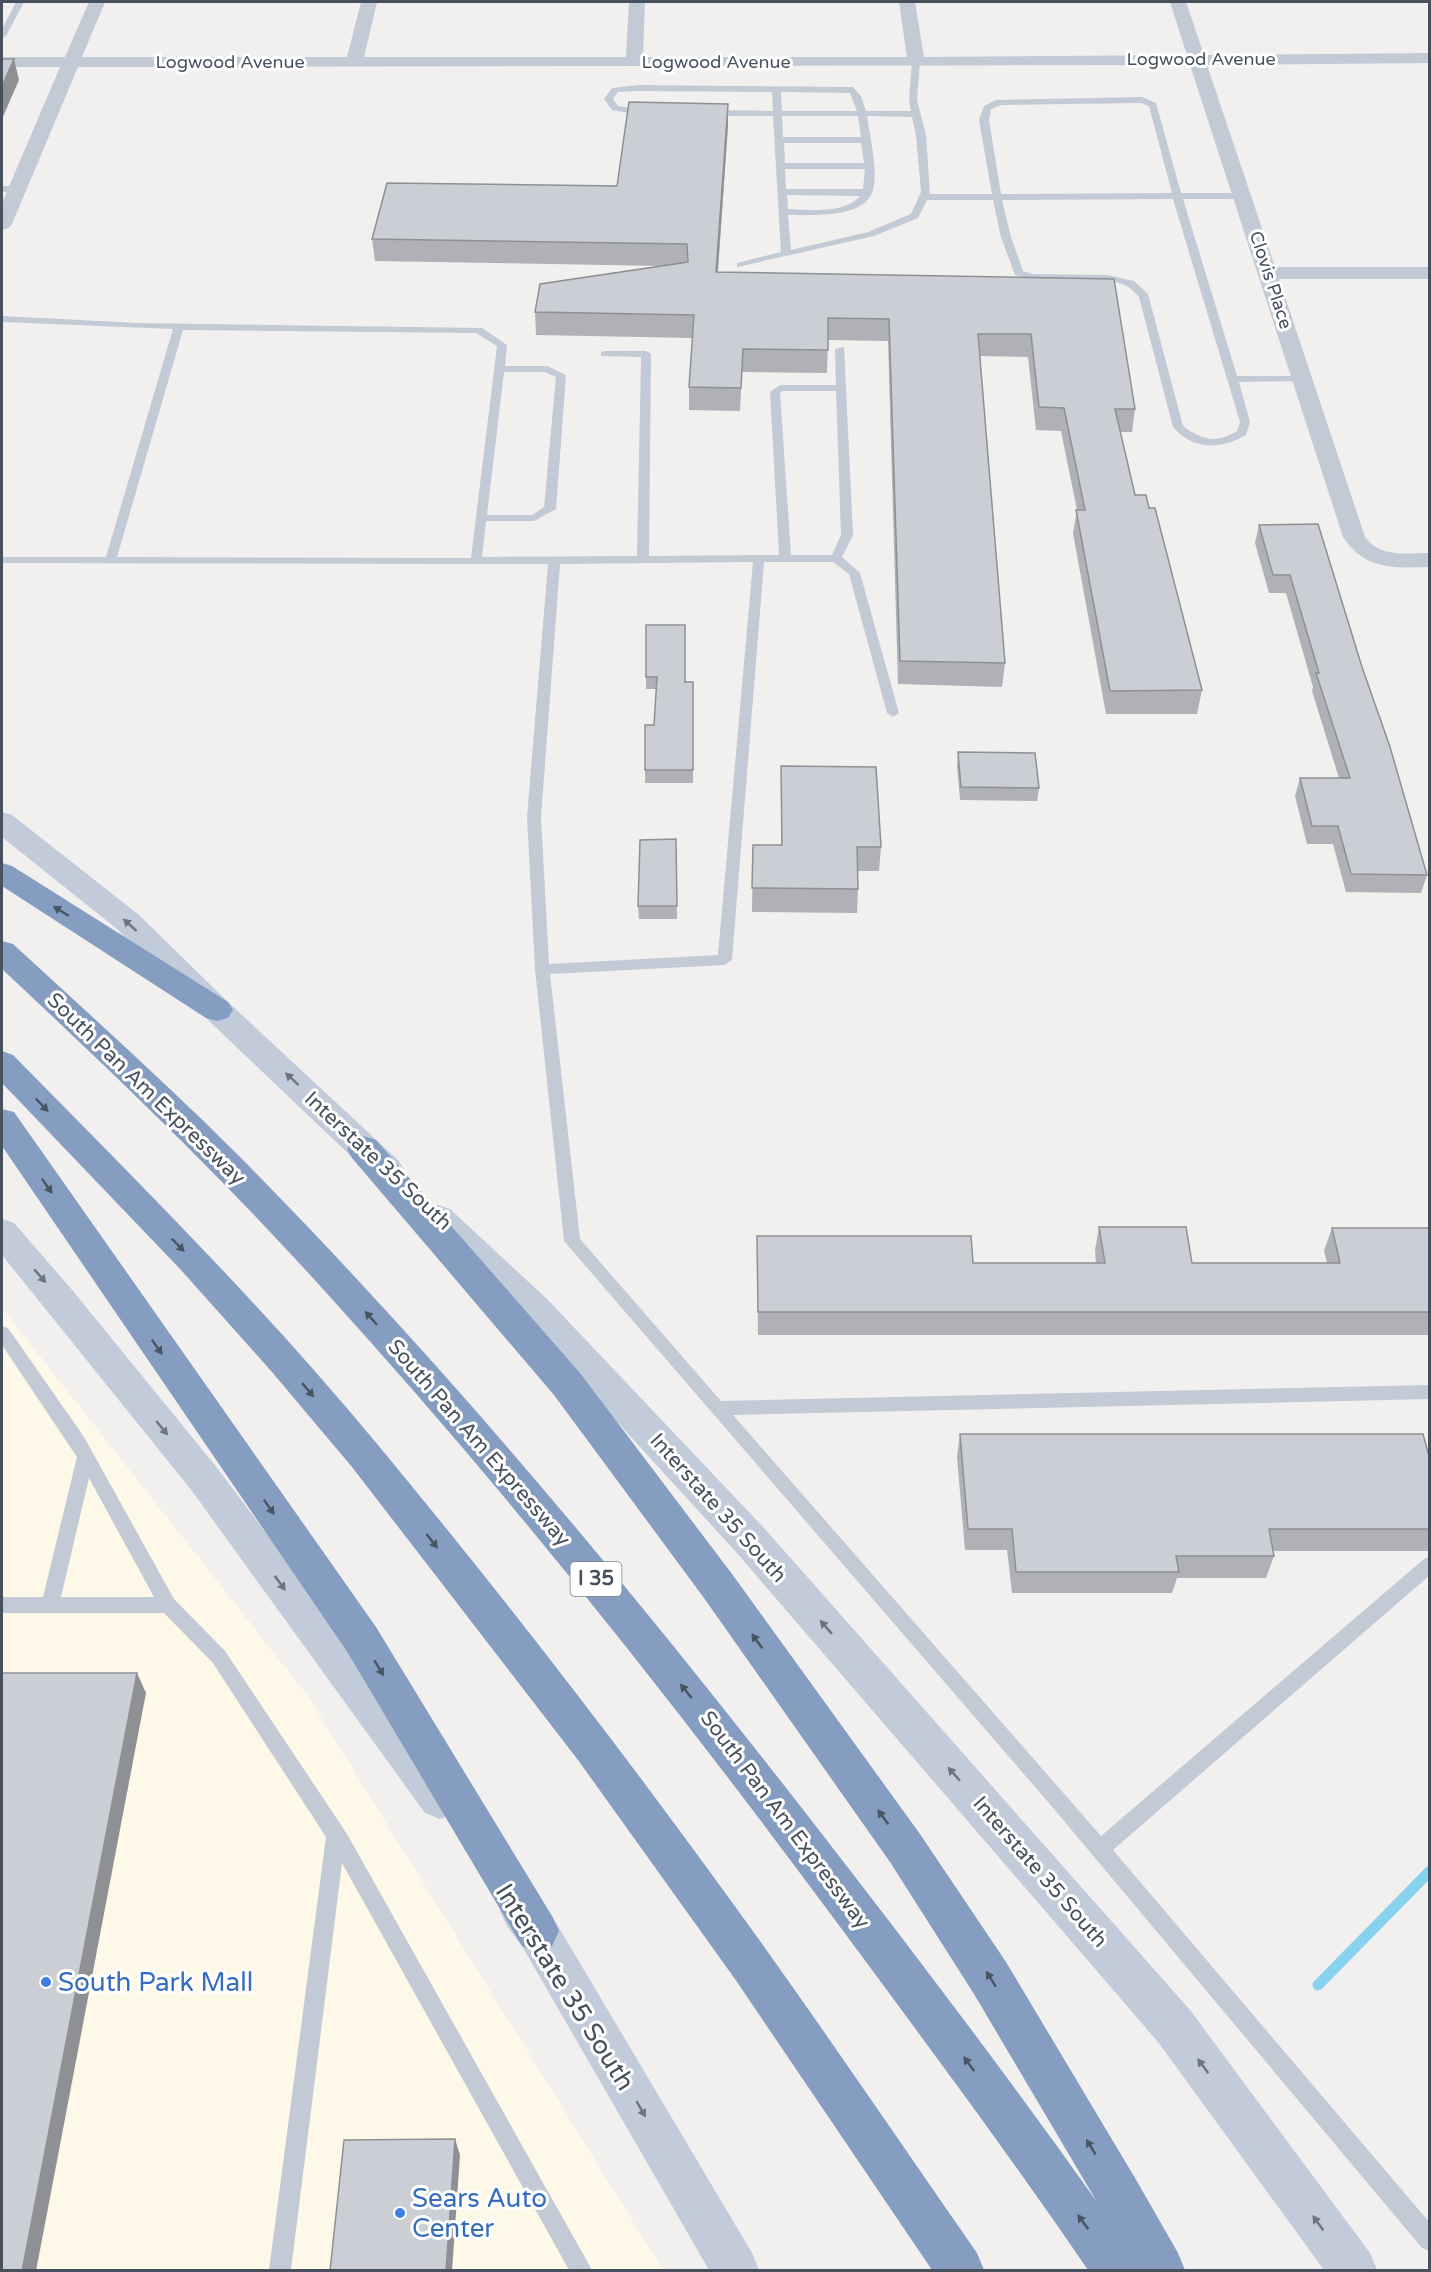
<svg xmlns="http://www.w3.org/2000/svg" width="1431" height="2272" viewBox="0 0 1431 2272" font-family="'Varela Round',sans-serif">
<style>
.commercial{fill:#fdf8e8}
.lines{fill:none;stroke-linecap:round;stroke-linejoin:round}
.stream{stroke:#87d2ef;stroke-width:11}
.service{fill:#c2cad5;fill-rule:evenodd}
.minor{fill:#c2cad5;fill-rule:evenodd}
.secondary{fill:#c1cbd9;fill-rule:evenodd}
.motorway{fill:#859dc0;fill-rule:evenodd}
.wall{fill:#afb1b6}
.shaded-wall{fill:#8e9094}
.building{fill:#cbced4;stroke:#8e9094;stroke-width:1.5}
.oneway{fill:#495562}
.oneway2{fill:#6b7682}
.shop-dot{fill:#3f7fe0;stroke:#fff;stroke-width:2}
.labels{text-anchor:middle;dominant-baseline:central;stroke-width:6;stroke-linejoin:round;paint-order:stroke}
.far-street-label{font-size:18px;fill:#46515d;stroke:#fff}
.shield{fill:#fff;stroke:#7e858e;stroke-width:1.5}
.shield-label{font-size:20px;font-weight:bold;fill:#46515d}
.street-label{font-size:21px;fill:#46515d;stroke:#fff}
.near-shop-label{font-size:26px;fill:#366cbe;stroke:#fff;text-anchor:start}
.near-street-label{font-size:26px;fill:#46515d;stroke:#fff}
</style>
<rect width="100%" height="100%" fill="#f2efef"/>
<path class="commercial" d="M2,1308L307,1695L663,2270H2Z"/>
<g class="lines">
<path class="stream" d="M1318,1985L1430,1871"/>
<g class="service">
<path d="M16,2H24L6,36L2,38V29Z"/>
<path d="M916,59L920,62L917,100L926,135L930,194H992L979,120L984,106L996,100L1142,97L1156,103L1181,193H1243L1248,196L1243,199H1183L1237,376H1303L1308,379L1307,381L1239,382L1250,422L1246,435C1220,450 1193,450 1173,427L1139,297C1135,293 1130,287 1125,285C1092,272 1050,287 1015,275L1001,237L993,200H927L918,218L874,236L737,267V263L781,252L773,116H709L705,113L709,110L773,111L772,92L638,91L618,92L613,99L618,106L649,111V115L646,116L612,110L604,99L612,88L638,85L853,87L861,96L866,111H911L909,100L912,62ZM781,92L850,93L857,111H782ZM1141,103L1149,106L1172,193L1001,194L989,120L991,109L1001,105ZM782,116H858L861,137H783ZM867,116L912,117L916,135L921,192L911,214L868,232L791,250L788,215C811,215 859,218 871,195C880,179 870,136 867,116ZM784,143H861L864,163H785ZM785,169H865L863,189H786ZM787,195L860,196C845,214 809,210 788,209ZM1173,199L1240,422L1237,431C1216,444 1202,440 1183,426L1148,294L1134,281L1107,275L1032,274L1023,271L1011,237L1002,200Z"/>
<path d="M2,186H16L21,189L16,192H2Z"/>
<path d="M2,316L138,323L482,328L507,345L505,366H547L566,375L556,509L534,521H486L482,557L637,556L641,357L601,356V352L605,351H646L651,354L649,556L779,555L770,392L780,385H836L835,349L844,347L853,535L842,557L860,573L899,713L893,717L887,713L849,574L833,562H764L732,960L725,965L550,974L580,1239L721,1401L1430,1385V1399L733,1415L1101,1836L1424,1559L1430,1556V1575L1113,1850L1430,2223V2251L1422,2248L1054,1809L564,1241L535,969L527,817L548,564L2,563V557H106L173,329L2,322ZM183,330L476,333L497,346L471,558L117,557ZM504,372H545L556,377L544,507L532,515H487ZM783,391H836L841,535L832,555H791L780,393ZM753,562L718,955L549,964L541,817L560,564Z"/>
<path d="M2,1326L8,1328L84,1437L174,1599L225,1651L347,1834L592,2270H569L342,1863L291,2270H269L326,1837L213,1663L164,1613H2V1597H43L77,1457L2,1345ZM89,1478L154,1597H61Z"/>
</g>
<path class="minor" d="M89,2H105L82,57H347L361,2H377L364,57H626L629,2H645L643,57H907L899,2H915L924,57L1187,55L1170,2H1186L1204,55L1430,53V63L1207,65L1275,267H1430V279H1279L1365,537C1380,558 1407,553 1430,553V567C1393,568 1365,570 1343,537L1190,65L78,67L12,224L9,228L2,230V203L60,67H2V57H65Z"/>
<g class="secondary">
<path d="M2,812L12,815L139,915L228,1002L399,1161L404,1170L399,1179L387,1183L375,1179L206,1018L117,929L2,837Z"/>
<path d="M438,1205L450,1209L548,1300L764,1528L1190,2010L1370,2253L1377,2270H1324L1158,2042L736,1552L524,1320L426,1227L421,1218L426,1209Z"/>
<path d="M2,1219L14,1223L73,1291L218,1469L455,1785L461,1799L455,1813L440,1819L425,1813L192,1491L2,1255Z"/>
<path d="M522,1890L537,1896L552,1916L752,2253L759,2270H709L522,1946L507,1926L500,1911L507,1896Z"/>
</g>
<g class="motorway">
<path d="M2,863L12,866L228,1002L233,1010L228,1018L217,1021L206,1018L2,886Z"/>
<path d="M2,941L13,944C89,1014 166,1083 239,1156C441,1360 625,1581 801,1807C902,1937 1002,2068 1097,2202L974,1994L890,1862L704,1598L554,1395L352,1158L347,1149L352,1140L364,1136L376,1140L580,1373L732,1574L920,1834L1006,1962L1135,2178L1178,2253L1185,2270H1088C1008,2153 923,2039 838,1924C676,1705 506,1490 322,1288C221,1176 112,1072 2,969Z"/>
<path d="M2,1051L13,1055C138,1182 264,1307 378,1445C513,1608 642,1776 765,1948C837,2049 906,2151 977,2253L984,2270H932L735,1979L578,1760L352,1467L272,1372L181,1270L2,1083Z"/>
<path d="M2,1109L14,1112L376,1627L552,1916L559,1931L552,1946L537,1952L522,1946L348,1653L2,1146Z"/>
</g>
</g>
<g class="wall">
<path d="M728,125L718,272L1114,279L1135,409L1132,432H1120L1135,495L1149,508L1202,690L1197,714H1106L1073,533L1077,510L1061,431L1036,430L1028,357L980,356L1005,663L1002,687L898,684L888,341L828,340L827,373L742,372L740,411L689,410V387L693,338L536,335L535,312L664,266L375,261L372,239L617,186Z"/>
<path d="M1259,525L1362,667L1427,875L1421,893L1346,892L1333,844H1307L1295,796L1300,778H1339L1312,691L1313,687L1286,593H1269L1255,543Z"/>
<path d="M646,625L685,682H693V783H645V770L654,725L656,689H646Z"/>
<path d="M958,752L1039,788L1037,801L960,800L957,765Z"/>
<path d="M781,766L881,847L879,871H858V889L857,913L752,912L753,845H781Z"/>
<path d="M676,839L677,919H639L638,906Z"/>
<path d="M1099,1227L1192,1263H1327L1324,1251L1332,1228H1430V1335H758L757,1236L973,1263H1096L1095,1250Z"/>
<path d="M960,1434L1430,1460V1551H1273L1274,1556L1266,1578H1177L1172,1593H1012L1007,1550H965L957,1457Z"/>
</g>
<g class="shaded-wall">
<path d="M14,59L19,80L2,119V86Z"/>
<path d="M728,104V125L716,294V272Z"/>
<path d="M137,1673L146,1693L36,2271H22Z"/>
<path d="M455,2139L460,2155L452,2271H446Z"/>
</g>
<g class="building">
<path d="M2,59H14L2,86Z"/>
<path d="M629,102L728,104L716,272L1114,279L1135,409H1115L1135,495H1146L1149,508H1155L1202,690L1110,691L1076,510H1085L1064,408L1039,407L1031,334H978L1005,663L900,661L889,319L828,318V350L743,349L741,388L689,387L694,315L535,312L540,284L688,262L687,244L372,239L387,183L617,186Z"/>
<path d="M1318,524L1362,667L1390,747L1427,875L1351,874L1338,826H1312L1300,778H1350L1316,673H1319L1290,575H1273L1259,525Z"/>
<path d="M646,625H685V682H693V770H645V725H654L657,677H646Z"/>
<path d="M958,752L1035,753L1039,788L961,787Z"/>
<path d="M781,766L876,767L881,847H857L858,889L752,888L753,845H782Z"/>
<path d="M676,839L677,906H638L640,840Z"/>
<path d="M1099,1227H1186L1192,1263H1340L1332,1228H1430V1312H758L757,1236H971L973,1263H1105Z"/>
<path d="M960,1434H1423L1430,1460V1529H1269L1274,1556H1176L1179,1572H1016L1012,1529H968Z"/>
<path d="M2,1673H137L22,2271H2Z"/>
<path d="M455,2139L446,2271H330L344,2140Z"/>
</g>
<defs><path id="oneway-solid" d="M-6-.8H1V-3.2L6.5 0L1 3.2V.8H-6Z" transform="scale(1.5)"/></defs>
<g class="oneway">
<use href="#oneway-solid" transform="translate(61 911) rotate(-148)"/>
<use href="#oneway-solid" transform="translate(42 1105) rotate(46)"/>
<use href="#oneway-solid" transform="translate(47 1186) rotate(55)"/>
<use href="#oneway-solid" transform="translate(178 1245) rotate(46)"/>
<use href="#oneway-solid" transform="translate(371 1318) rotate(-132)"/>
<use href="#oneway-solid" transform="translate(157 1347) rotate(55)"/>
<use href="#oneway-solid" transform="translate(308 1390) rotate(50)"/>
<use href="#oneway-solid" transform="translate(269 1507) rotate(55)"/>
<use href="#oneway-solid" transform="translate(432 1541) rotate(52)"/>
<use href="#oneway-solid" transform="translate(757 1641) rotate(-126)"/>
<use href="#oneway-solid" transform="translate(379 1668) rotate(59)"/>
<use href="#oneway-solid" transform="translate(686 1691) rotate(-129)"/>
<use href="#oneway-solid" transform="translate(883 1817) rotate(-126)"/>
<use href="#oneway-solid" transform="translate(991 1979) rotate(-122)"/>
<use href="#oneway-solid" transform="translate(969 2064) rotate(-126)"/>
<use href="#oneway-solid" transform="translate(1091 2147) rotate(-121)"/>
<use href="#oneway-solid" transform="translate(1083 2222) rotate(-126)"/>
</g>
<g class="oneway2">
<use href="#oneway-solid" transform="translate(130 925) rotate(-138)"/>
<use href="#oneway-solid" transform="translate(292 1079) rotate(-137)"/>
<use href="#oneway-solid" transform="translate(40 1276) rotate(49)"/>
<use href="#oneway-solid" transform="translate(162 1428) rotate(51)"/>
<use href="#oneway-solid" transform="translate(280 1583) rotate(54)"/>
<use href="#oneway-solid" transform="translate(826 1627) rotate(-131)"/>
<use href="#oneway-solid" transform="translate(954 1774) rotate(-131)"/>
<use href="#oneway-solid" transform="translate(1203 2066) rotate(-126)"/>
<use href="#oneway-solid" transform="translate(641 2109) rotate(60)"/>
<use href="#oneway-solid" transform="translate(1318 2223) rotate(-126)"/>
</g>
<g class="shop-dot">
<circle cx="46" cy="1982" r="6"/>
<circle cx="400" cy="2213" r="6"/>
</g>
<g class="labels">
<g class="far-street-label">
<text x="1201" y="59">Logwood Avenue</text>
<text x="230" y="62">Logwood Avenue</text>
<text x="716" y="62">Logwood Avenue</text>
<text transform="translate(1271 280) rotate(72)">Clovis Place</text>
</g>
<rect class="shield" x="570.5" y="1562" width="51" height="34" rx="4.5"/>
<g class="shield-label">
<text x="596" y="1579">I 35</text>
</g>
<g class="street-label">
<text transform="translate(146 1089) rotate(44)">South Pan Am Expressway</text>
<text transform="translate(378 1161) rotate(43)">Interstate 35 South</text>
<text transform="translate(479 1443) rotate(49)">South Pan Am Expressway</text>
<text transform="translate(718 1508) rotate(48)">Interstate 35 South</text>
<text transform="translate(785 1820) rotate(53)">South Pan Am Expressway</text>
<text transform="translate(1040 1872) rotate(49)">Interstate 35 South</text>
</g>
<g class="near-shop-label">
<text x="58" y="1982">South Park Mall</text>
<text x="412" y="2198">Sears Auto<tspan x="412" dy="30">Center</tspan></text>
</g>
<g class="near-street-label">
<text transform="translate(565 1987) rotate(58)">Interstate 35 South</text>
</g>
</g>
<rect width="1431" height="2272" fill="none" stroke="#46515d" stroke-width="6"/>
</svg>
